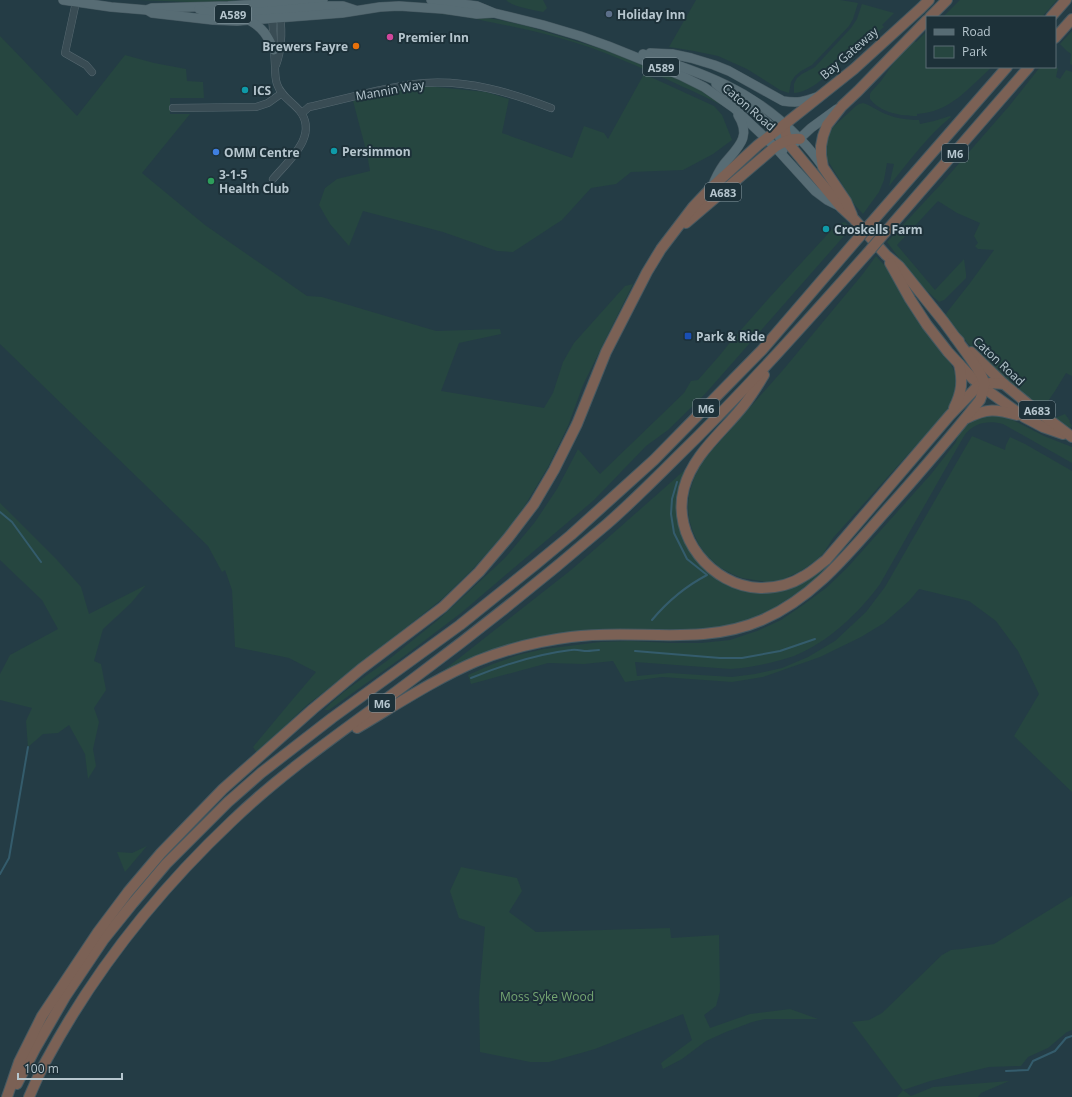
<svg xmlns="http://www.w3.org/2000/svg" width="1072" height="1097" viewBox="0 0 1072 1097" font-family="'Open Sans',sans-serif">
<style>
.green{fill:#264640}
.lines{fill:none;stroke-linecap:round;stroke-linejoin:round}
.stream{stroke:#345c6c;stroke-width:2}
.minor-casing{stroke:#576971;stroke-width:8}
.major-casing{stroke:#455860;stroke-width:10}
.highway-casing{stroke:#465961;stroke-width:12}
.minor{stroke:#394c54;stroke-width:7}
.major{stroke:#576c74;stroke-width:9}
.highway{stroke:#7b6155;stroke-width:10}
.highway-bridge-casing{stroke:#465961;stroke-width:12;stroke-linecap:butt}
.highway-bridge{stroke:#7b6155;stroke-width:10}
.service-dot{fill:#5c6f8a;stroke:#1d3139;stroke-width:1.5}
.hotel-dot{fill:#d1479c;stroke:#1d3139;stroke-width:1.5}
.food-dot{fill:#e8710a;stroke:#1d3139;stroke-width:1.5}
.culture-dot{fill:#0f9aa8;stroke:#1d3139;stroke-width:1.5}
.shop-dot{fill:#3f7fe0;stroke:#1d3139;stroke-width:1.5}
.leisure-dot{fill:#2e9e5b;stroke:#1d3139;stroke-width:1.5}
.transit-dot{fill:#1a4fb4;stroke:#1d3139;stroke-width:1.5}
.labels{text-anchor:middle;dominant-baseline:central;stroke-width:4;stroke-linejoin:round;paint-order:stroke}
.shield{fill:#1d3139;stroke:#8899a1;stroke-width:1}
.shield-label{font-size:11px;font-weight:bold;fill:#b6c6ce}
.poi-label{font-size:12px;font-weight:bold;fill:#b6c6ce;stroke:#1d3139;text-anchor:start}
.street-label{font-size:12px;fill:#b6c6ce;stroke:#1d3139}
.park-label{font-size:12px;fill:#75a672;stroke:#1d3139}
</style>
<rect width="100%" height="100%" fill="#243c45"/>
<g class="green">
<path d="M138,0H239L213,3Z"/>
<path d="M506,0H543L547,8L543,12C534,10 512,7 506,0Z"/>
<path d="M696,0H840L858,3L853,19L849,26L812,65L801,71L795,76L791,82L789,93L780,90L747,69L718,56L694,51L669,47Z"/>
<path d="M960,0H1057L1042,17H943Z"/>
<path d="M862,4L894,13L882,25L884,27C868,41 852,54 836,68C823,78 810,92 794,93V84L797,78L802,74L815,67L851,28L857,19Z"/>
<path d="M440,12L454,13L500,20L527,26L615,53L649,65L699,88L732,111C710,98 687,89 664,78C645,69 625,61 605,53C571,40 536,31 500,24C480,20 460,15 440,14Z"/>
<path d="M927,31V67H992C968,88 951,112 917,114V116C901,116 881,113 870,99V94L871,92L881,81L897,58L913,41L916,42Z"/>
<path d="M1072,31V65L1070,64L1071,54L1067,51L1060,44Z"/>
<path d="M0,36L77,116L125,55L154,63L186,69L187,81L203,82L204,98H170V114H190L142,173L205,225L307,296L322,297L436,331L500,329L501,334L459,343L441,391L544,408L553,393L563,362L574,343L625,286L633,284L583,385L568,426L548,467L524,507L505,533L472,570L442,599L348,674L307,705L257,753L253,747L293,699L316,672L289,658L235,647L232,590L225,570L222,572L208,546L0,344Z"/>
<path d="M1040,67H1055L1058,68L1056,77L1060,79L1066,70L1072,72V376L1066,373L1055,391L1044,407L1055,418L1065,414L1070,421L1069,422L1072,425L1070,429C1042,409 1015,390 990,367C973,351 960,333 945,316L948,311L970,283L994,250L978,249L975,246L978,243L974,236L980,223L957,213L938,201L897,245L935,290L964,259L966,274V278L944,300L939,302L916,281L887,242L941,184L1010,105Z"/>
<path d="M644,74L714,106L722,115L732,140L713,154L683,170L631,172L616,184L591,188L562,220L513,252L497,251L443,232L363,211L349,246L330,224L319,205L325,188L337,179L370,171L367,154L353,101L403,89L426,86L486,92L509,99L502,133L572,158L584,126L604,133L608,139Z"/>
<path d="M863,103C870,105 875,109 881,112C893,118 906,120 919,120L920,124L934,121L950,116L951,117C928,135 907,164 889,186L894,164L887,163L884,180L879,192L863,214L854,204L827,159L825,149L826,140L833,127L856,106L859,104Z"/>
<path d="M845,222L851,228L705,394L668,430L646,446L594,500L461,613L407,654L329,710H324L331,703L345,691L388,660L438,620L505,558L535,522L557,489L578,449L600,474L684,393L691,381L698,380L720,355L732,340L770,297L837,224Z"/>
<path d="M876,256L886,267L920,324L950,362L955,373L956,383L959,384L950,409L912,450L833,538L823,554L814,562L801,571L782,580L767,582L742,578L732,574L719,567L707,556L699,545L693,532L689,519L688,506L689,494L694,478L703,460L783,370L862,275Z"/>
<path d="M979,415H996L1007,417L1044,436L1072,447V463L1003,424C988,420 973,423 964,436L880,584C859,613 827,643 794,656C774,663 752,667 731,669L635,662L637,676L669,673L732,677L755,674L782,668L808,657L835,641L866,612L885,587L972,436L1005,450L1006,445L1010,437L1025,444L1072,471V792L1014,736L1039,694L1018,651L996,621L969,601L919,589L909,601L884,623L861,637L820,657L763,677L732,682L662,677L625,682L613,661L584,664L548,663L471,684L468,675L493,664L518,655L544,649L600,642L630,641L671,643H701L730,640L757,631L781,620L803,605L826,588L847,568L932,473L956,442L959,432L967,422Z"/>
<path d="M687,468L681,484L695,558L707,571L720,580L753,591L820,570L835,557L837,559L812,583L785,603L767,613L728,626L683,630L624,629L597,630L547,635L518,642L469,660L435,677L458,659L571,570L602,543Z"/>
<path d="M0,503L57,560L81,587L89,614L146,585L131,603L103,629L94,661L101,664L106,690L94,708L99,722L93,749L96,766L88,779L85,754L69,725L58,733L43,734L28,747L26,721L32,708L0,700V674L10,655L58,629L42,600L0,560Z"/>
<path d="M147,846L125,872L117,852L132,853Z"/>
<path d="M461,867L517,878L522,891L509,912L536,932L670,928L671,938L719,935L720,991L716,1006L704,1015L710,1028L750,1014L790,1009L818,1019H765L752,1022L726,1032L706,1041L682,1059L663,1069L661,1063L692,1040L683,1014L595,1049L549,1062H530L480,1052L479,997L485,927L459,918L450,891Z"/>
<path d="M1072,896V1030L1067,1032L1048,1048L1028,1057L1021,1066L989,1067L930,1081L903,1090L911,1096L933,1087L1009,1081L981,1093L978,1097H897L903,1090L852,1022L869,1020L882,1013L942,955L951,950L962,949L994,944Z"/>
</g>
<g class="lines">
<g class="stream">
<path d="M0,512L12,522L41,562"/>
<path d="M652,620C667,602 686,586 707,575L687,559L674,533L671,514L672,499L677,482"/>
<path d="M635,651L720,658H742L780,651L815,639"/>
<path d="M471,678C503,665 537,654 571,650C577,649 582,651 587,651C591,651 595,650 599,650"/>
<path d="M0,874L9,858L28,747"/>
<path d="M1006,1071L1028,1070L1033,1061L1055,1051L1066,1038L1072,1036"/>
</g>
<defs>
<g id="minor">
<path d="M76,2L65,53L86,65L92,72"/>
<path d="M272,13C273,31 274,48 275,66C275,72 275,78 277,84C281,96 291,101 299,110C320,135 288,161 273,179"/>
<path d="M276,65C282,49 282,30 280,14"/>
<path d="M173,108L256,107L268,103L282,93"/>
<path d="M302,113L309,107L314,106C334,101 355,96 376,91C392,88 407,84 424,83C468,80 510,92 551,108"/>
</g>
<g id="major">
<path d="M63,0L111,7L147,10L152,8L228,6L323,0"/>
<path d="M431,0L477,6L494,13L543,25L580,36L608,46L680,75L704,87L734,108L775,147L815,191L827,200L841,207"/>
<path d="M199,9L209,13L230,14L272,11L325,6H343L355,10"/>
<path d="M147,10L152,13L213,20L237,21L342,13L380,7L399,6L443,9L477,14L493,13"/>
<path d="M249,20C263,28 267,35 274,50"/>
<path d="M650,53L672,54L691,58L714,65L729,71L783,101C797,103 804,102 817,97"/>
<path d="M643,54C671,63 700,72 726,85C753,98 779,117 800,139C808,147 816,157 823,167"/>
<path d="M716,84C734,100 783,124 783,150"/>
<path d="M796,142L811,128L837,109"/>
<path d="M712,187C715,179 719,171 724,164C738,147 752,137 738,115"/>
</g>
<g id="highway">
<path d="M930,17L947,0"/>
<path d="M1051,17L1066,0"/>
<path d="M1055,38L1072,19"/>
<path d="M785,124V131L788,143L841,207L853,218L886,255L899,266L944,322L955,337L959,341"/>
<path d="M852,215L846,201L823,167L821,155V146L823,136L827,125L842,106L858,91L927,20"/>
<path d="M686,223L775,147C783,142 790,138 800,139"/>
<path d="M871,223L1007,67"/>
<path d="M882,236L1029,67"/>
<path d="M890,263L910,299L927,325L948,352L973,379L984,388L1024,417L1043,427L1063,434"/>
<path d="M971,352L1004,384L1027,403L1072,437"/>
<path d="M764,375C758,385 751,396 744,405C723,432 693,454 684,488C671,536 711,586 760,588C775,588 792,584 804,576C812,572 819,565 826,560L950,415L975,389L980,385L984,384L991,383L1004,384"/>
<path d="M954,408C962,392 963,381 959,364"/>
<path d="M967,418C987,408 996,409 1017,415"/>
<path d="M357,728C396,705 435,679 477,661C507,649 539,641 571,637C635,628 700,647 762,620C813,598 848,554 884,513C917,476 949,439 980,400C982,394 985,388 984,382C982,372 961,346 955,337"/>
<path d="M17,1084L35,1049L65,997L104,939L133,903L166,864L228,802L261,773L332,718L460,625L536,564L571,535L654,460L762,350L860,236"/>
<path d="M7,1097L19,1062L42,1016L98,932L128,892L161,853L223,789L313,709L361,669L443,607L479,572L508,538L534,504L554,470L577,424L606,352L647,272L661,249L693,207L711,188L758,145L785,124L854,69L921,8L929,0"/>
<path d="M29,1097C35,1084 40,1071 47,1059C95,970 159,890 232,821C287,768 352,725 413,679C479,630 544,578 607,524C631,503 654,480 677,457C745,391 808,320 871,249"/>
</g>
</defs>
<use href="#minor" class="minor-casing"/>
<use href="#major" class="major-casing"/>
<use href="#highway" class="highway-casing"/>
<use href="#minor" class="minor"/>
<use href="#major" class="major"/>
<use href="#highway" class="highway"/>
<defs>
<g id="highway-bridge">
<path d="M860,236L871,223"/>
<path d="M871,249L882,236"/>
</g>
</defs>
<use href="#highway-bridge" class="highway-bridge-casing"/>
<use href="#highway-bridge" class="highway-bridge"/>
</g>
<circle class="service-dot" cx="609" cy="14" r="4"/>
<circle class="hotel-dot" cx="390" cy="37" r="4"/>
<circle class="food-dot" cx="356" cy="46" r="4"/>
<g class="culture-dot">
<circle cx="245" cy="90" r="4"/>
<circle cx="334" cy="151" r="4"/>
<circle cx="826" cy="229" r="4"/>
</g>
<circle class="shop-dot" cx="216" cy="152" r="4"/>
<circle class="leisure-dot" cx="211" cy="181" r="4"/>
<rect class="transit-dot" x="684" y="332" width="8" height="8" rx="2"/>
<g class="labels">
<g class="shield">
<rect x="215" y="5" width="36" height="18" rx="3"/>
<rect x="643" y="58" width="36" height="18" rx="3"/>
<rect x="942" y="144" width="26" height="18" rx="3"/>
<rect x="705" y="183" width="36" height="18" rx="3"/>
<rect x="693" y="399" width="26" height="18" rx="3"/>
<rect x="1019" y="401" width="36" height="18" rx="3"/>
<rect x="369" y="694" width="26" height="18" rx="3"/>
</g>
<g class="shield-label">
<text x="233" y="14">A589</text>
<text x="661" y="67">A589</text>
<text x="955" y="153">M6</text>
<text x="723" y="192">A683</text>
<text x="706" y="408">M6</text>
<text x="1037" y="410">A683</text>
<text x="382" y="703">M6</text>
</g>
<g class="poi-label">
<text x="617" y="14">Holiday Inn</text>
<text x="398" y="37">Premier Inn</text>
<text x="348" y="46" text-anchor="end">Brewers Fayre</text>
<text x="253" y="90">ICS</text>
<text x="342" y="151">Persimmon</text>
<text x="224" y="152">OMM Centre</text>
<text x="219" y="174">3-1-5<tspan x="219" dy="14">Health Club</tspan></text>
<text x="834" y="229">Croskells Farm</text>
<text x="696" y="336">Park &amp; Ride</text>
</g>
<g class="street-label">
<text transform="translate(849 53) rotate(-41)">Bay Gateway</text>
<text transform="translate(390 90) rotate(-10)">Mannin Way</text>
<text transform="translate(749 107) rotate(41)">Caton Road</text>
<text transform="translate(999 361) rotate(43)">Caton Road</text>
</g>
<g class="park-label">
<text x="547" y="996">Moss Syke Wood</text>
</g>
</g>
<rect x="926" y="16" width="130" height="52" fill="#1d3139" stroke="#5a6d75"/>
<rect x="934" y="29" width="20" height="6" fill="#576c74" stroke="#5a6d75"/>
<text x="962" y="36" font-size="12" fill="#b6c6ce">Road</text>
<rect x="934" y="46" width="20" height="12" fill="#264640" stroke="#5a6d75"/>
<text x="962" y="56" font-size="12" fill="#b6c6ce">Park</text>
<path d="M18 1073v6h104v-6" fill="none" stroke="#b6c6ce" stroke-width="2"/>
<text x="24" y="1073" font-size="12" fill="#b6c6ce" stroke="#1d3139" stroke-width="3" paint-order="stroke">100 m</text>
</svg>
